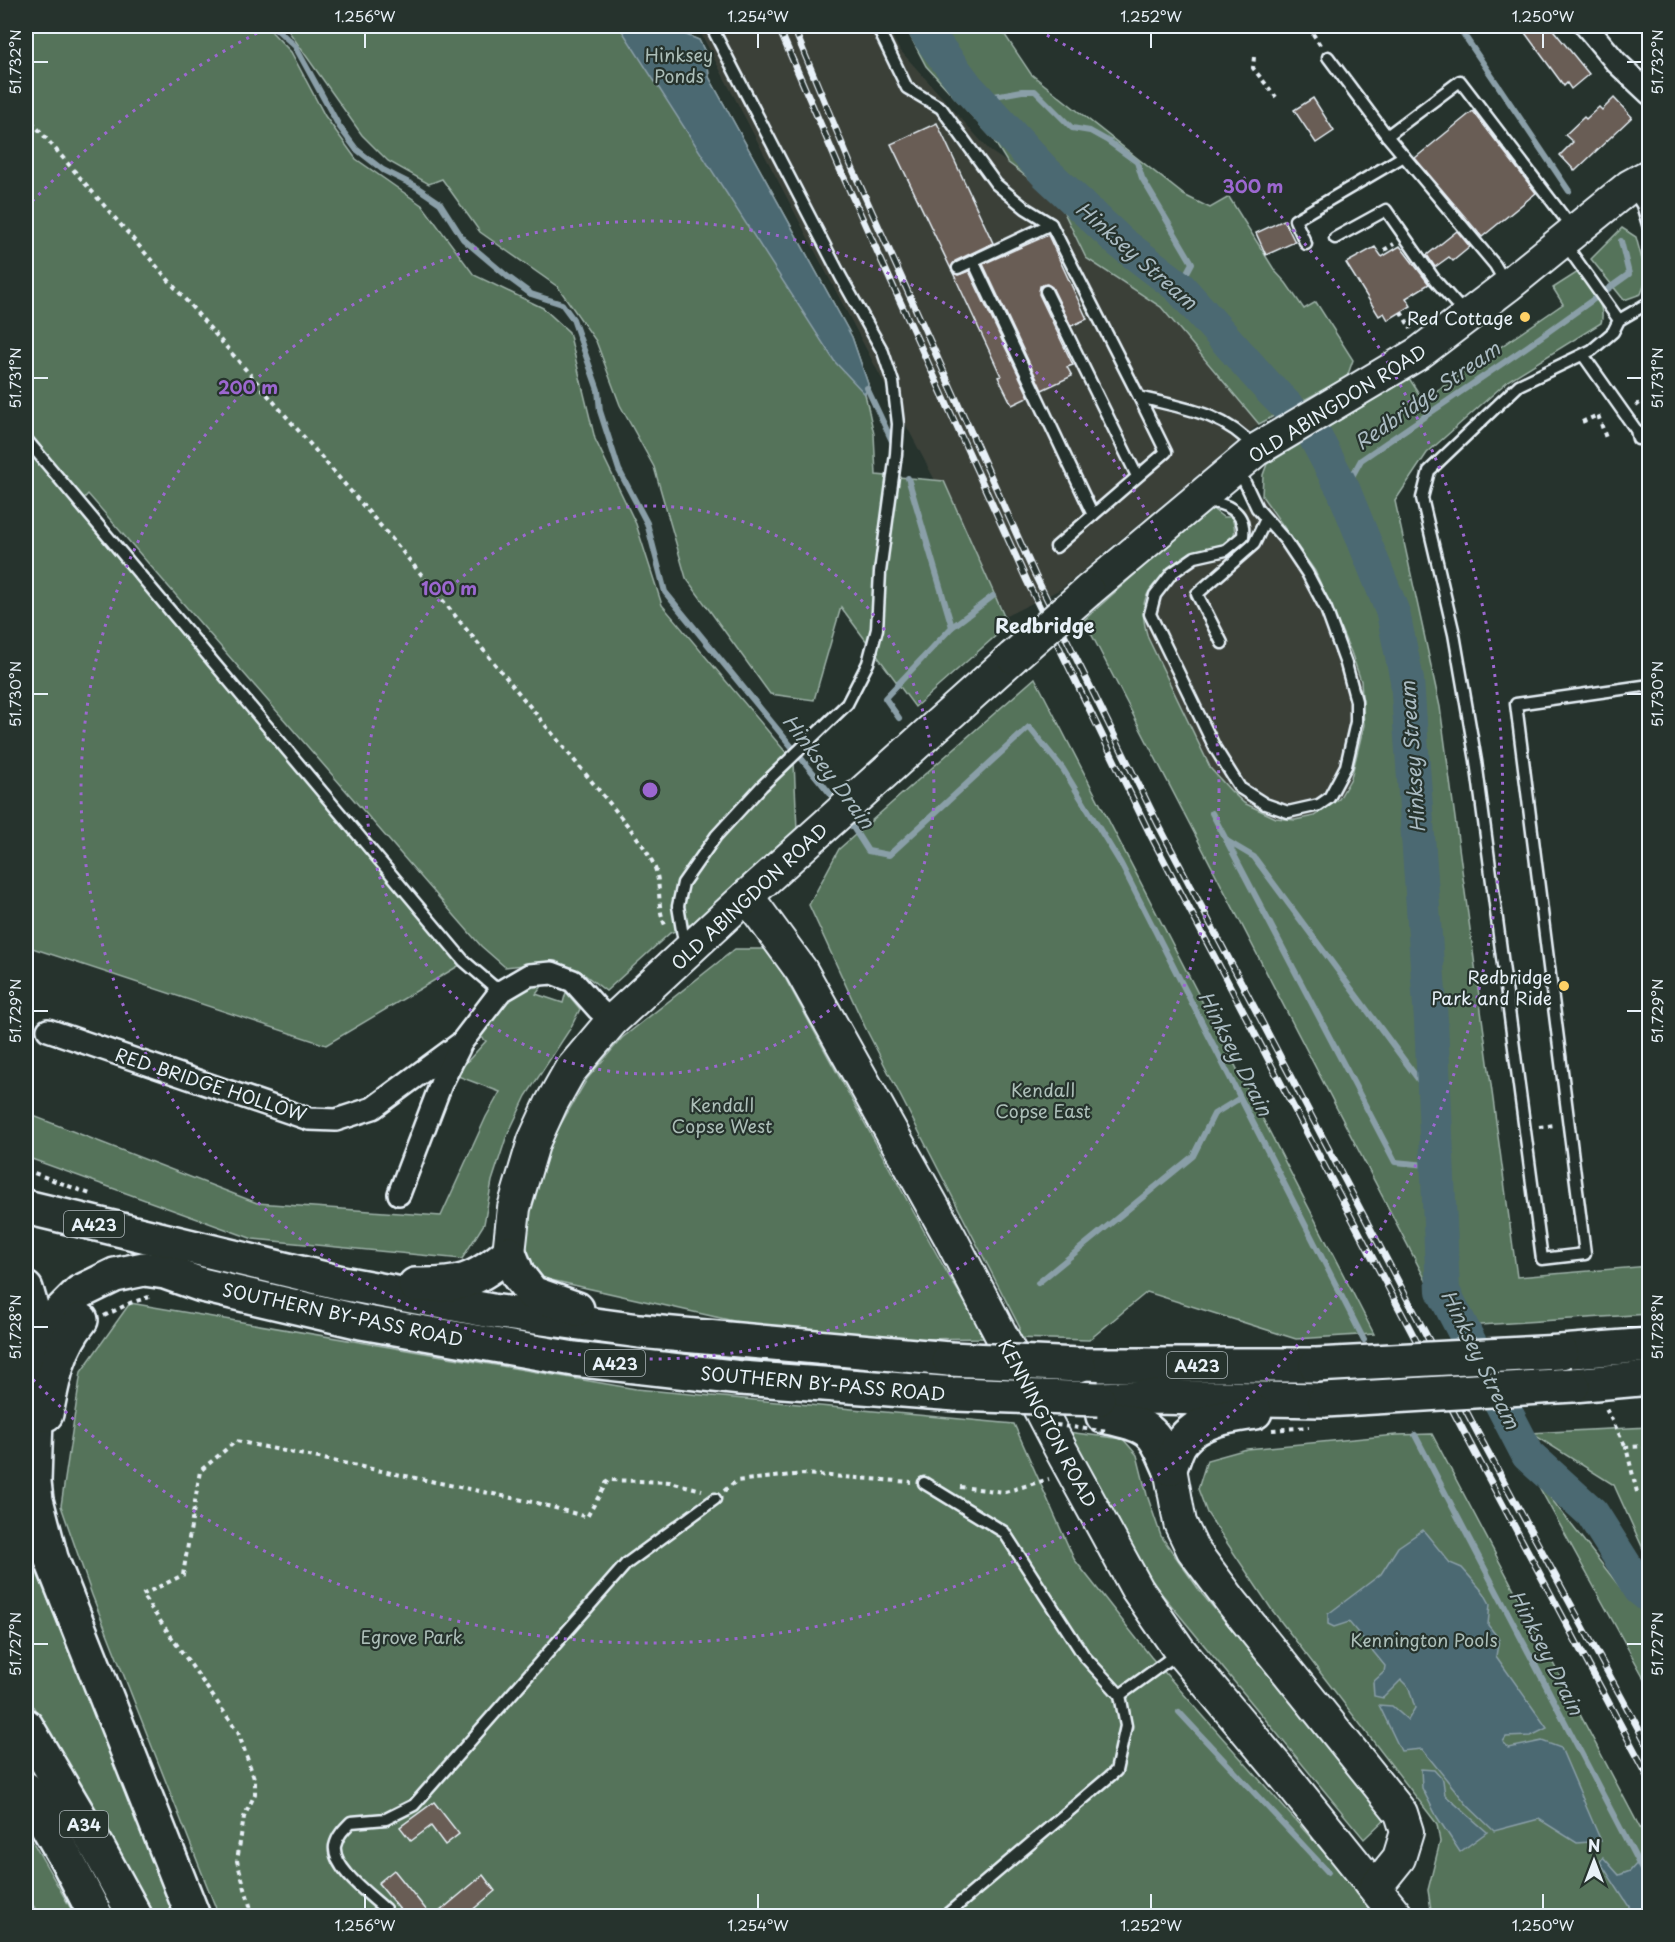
<svg xmlns="http://www.w3.org/2000/svg" width="1675" height="1942" viewBox="0 0 1675 1942" font-family="'Playpen Sans',sans-serif">
<style>
.built{fill:#3a4039}
.green{fill:#55735a;stroke:#9eb2a9;stroke-width:1.5}
.water{fill:#4c6972;stroke:#8a9fa8;stroke-width:1.5}
.lines{fill:none;stroke-linecap:round;stroke-linejoin:round}
.stream{stroke:#8a9fa8;stroke-width:6}
.river{stroke:#4c6972;stroke-width:34}
.building{fill:#695d55;stroke:#e8f1f8;stroke-width:1.5}
.lane-casing{stroke:#e8f1f8;stroke-width:15}
.street-casing{stroke:#e8f1f8;stroke-width:26}
.secondary-casing{stroke:#e8f1f8;stroke-width:36}
.highway-casing{stroke:#e8f1f8;stroke-width:38}
.path{stroke:#e8f1f8;stroke-width:4;stroke-dasharray:4.5 4.5;stroke-linecap:butt}
.lane{stroke:#26332d;stroke-width:10}
.street{stroke:#26332d;stroke-width:21}
.secondary{stroke:#26332d;stroke-width:32}
.highway{stroke:#26332d;stroke-width:33}
.rail-casing{stroke:#e8f1f8;stroke-width:7}
.rail{stroke:#26332d;stroke-width:4.5;stroke-dasharray:14;stroke-linecap:butt}
.secondary-bridge-casing{stroke:#e8f1f8;stroke-width:36;stroke-linecap:butt}
.highway-bridge-casing{stroke:#e8f1f8;stroke-width:38;stroke-linecap:butt}
.path-bridge{stroke:#e8f1f8;stroke-width:4;stroke-dasharray:4.5 4.5;stroke-linecap:butt}
.secondary-bridge{stroke:#26332d;stroke-width:32}
.highway-bridge{stroke:#26332d;stroke-width:33}
.ticks{fill:none;stroke:#e8f1f8;stroke-width:2}
.ring{fill:none;stroke:#9c67d0;stroke-width:3;stroke-dasharray:3 6}
.poi-dot{fill:#ffd166;stroke:#26332d;stroke-width:2}
.labels{text-anchor:middle;dominant-baseline:central;stroke-width:4.5;stroke-linejoin:round;paint-order:stroke}
.shield{fill:#26332d;stroke:#aeb8bb;stroke-width:1.5}
.shield-label{font-size:16px;font-weight:bold;fill:#e8f1f8}
.park-label{font-size:18px;fill:#adbfb9;stroke:#26332d}
.poi-label{font-size:18px;fill:#e8f1f8;stroke:#26332d;text-anchor:end}
.street-label{font-size:18px;fill:#e8f1f8;stroke:#26332d}
.water-label{font-size:20px;font-style:italic;fill:#aabbc2;stroke:#26332d}
.neighbourhood-label{font-size:20px;font-weight:bold;fill:#e8f1f8;stroke:#26332d}
.centre{fill:#9c67d0;stroke:#26332d;stroke-width:3}
.ring-label{font-size:18px;text-anchor:middle;font-weight:bold;fill:#9c67d0;stroke:#26332d;stroke-width:4.5;stroke-linejoin:round;paint-order:stroke}
.neatline{fill:none;stroke:#e8f1f8;stroke-width:2}
.ticks-label{font-size:15px;text-anchor:middle;fill:#e8f1f8}
</style>
<rect width="100%" height="100%" fill="#26332d"/>
<filter id="ink" filterUnits="userSpaceOnUse"><feTurbulence type="fractalNoise" baseFrequency=".0167" numOctaves="2"/><feDisplacementMap in="SourceGraphic" scale="12" xChannelSelector="R" yChannelSelector="G"/><feConvolveMatrix kernelMatrix="1 2 1 2 8 2 1 2 1" color-interpolation-filters="sRGB"/></filter>
<g filter="url(#ink)">
<g class="built">
<path d="M697,26H887L899,49L990,151L1056,195L1086,258L1161,307L1259,424L1061,589L1006,616Z"/>
<path d="M1262,496L1315,571L1351,652L1361,681L1364,725L1351,778L1339,799L1314,816L1295,820L1276,818L1244,803L1231,791L1211,769L1148,638L1143,617L1148,593L1169,570L1190,552L1203,548L1224,545L1231,540L1235,532V525L1231,517Z"/>
</g>
<g class="green">
<path d="M34,26H266L291,52L325,116L356,159L423,206L474,275L543,308L569,332L595,439L636,524L662,605L794,762L797,830L692,924L670,933L606,991L581,972L552,962L505,967L481,946L88,494L75,508L460,965L326,1045L26,946V34Z"/>
<path d="M285,26H685L684,34L699,40L707,56L709,77L852,337L868,384L865,394L874,434L876,475L944,481L1008,625L915,707L841,607L814,700L770,694L686,578L654,467L620,405L596,341L558,287L480,232L442,179L429,184L388,161L362,135Z"/>
<path d="M905,26H999L1031,74L1184,195L1210,208L1229,197L1275,271L1286,283L1304,309L1316,302L1353,360L1347,377L1259,424L1161,307L1086,258L1058,200L1007,162L993,139L926,66Z"/>
<path d="M1622,228L1636,237L1647,278L1641,294L1624,300L1591,259Z"/>
<path d="M1578,272C1588,287 1607,304 1601,323L1509,380L1427,453L1395,501L1440,707L1517,1277L1649,1266V1314L1450,1327L1084,620L1210,507L1223,517H1231C1236,527 1237,540 1225,545C1215,549 1203,547 1193,552C1184,556 1152,584 1148,593C1140,607 1144,624 1148,638L1211,769L1231,791L1244,803L1276,818L1295,820L1314,816L1339,799L1351,778L1364,725L1361,681L1351,652L1315,571L1262,496L1263,475L1267,464L1409,378L1423,400L1563,304L1553,288Z"/>
<path d="M1035,678L1374,1334L1296,1339L1147,1292L1089,1340L1013,1338L1020,1328L865,1027L809,905L839,849Z"/>
<path d="M735,949H769L946,1271L986,1338L916,1339L756,1326L542,1278L529,1267L521,1231L534,1170L587,1079L622,1038Z"/>
<path d="M531,985H543L536,994L563,1003L566,992L580,1009L570,1029L526,1096L506,1138L492,1181L484,1224L462,1259L253,1239L26,1157V1113L257,1203L441,1216L486,1117L500,1092L455,1075L486,1041L475,1031L512,993Z"/>
<path d="M130,1303L636,1389L1014,1424L1074,1559L1151,1657L1380,1916H219L92,1595L61,1506L81,1372Z"/>
<path d="M1649,1427H1650L1649,1562L1614,1485L1531,1433Z"/>
<path d="M1067,1432L1123,1439L1137,1455L1147,1495L1161,1536L1202,1594L1364,1786L1387,1817L1364,1839L1152,1582Z"/>
<path d="M1432,1434L1649,1845V1916H1432L1428,1890L1440,1842L1437,1824L1272,1610L1207,1513L1198,1489L1207,1460L1247,1449L1396,1435Z"/>
<path d="M1532,1474L1626,1595L1649,1614V1687Z"/>
<path d="M26,1546L177,1916H147L26,1693Z"/>
<path d="M26,1830L75,1916H40L26,1895Z"/>
</g>
<g class="water">
<path d="M619,26H685L684,34L699,40L707,56L709,77L852,337L868,384L865,394L835,362Z"/>
<path d="M1423,1530L1450,1563L1462,1568L1484,1593L1490,1604L1488,1625L1499,1639L1496,1656L1547,1728L1531,1736L1506,1737L1503,1742L1509,1748L1542,1741L1561,1748L1601,1841L1577,1843L1539,1819L1494,1831L1468,1806L1422,1749L1401,1751L1379,1705L1392,1706L1408,1720L1415,1708L1409,1688L1401,1680L1383,1698L1374,1696L1373,1682L1384,1672L1385,1666L1349,1622L1334,1627L1328,1624V1614L1381,1574L1398,1547Z"/>
<path d="M1421,1769L1434,1770L1443,1780L1445,1795L1487,1832L1460,1852L1437,1817L1422,1788Z"/>
<path d="M1603,1857L1619,1875L1630,1871L1638,1862L1649,1885V1916H1635L1600,1862Z"/>
</g>
<g class="lines">
<g class="stream">
<path d="M273,26L295,46L339,126L356,149L383,170L415,186L440,203L463,239L508,277L531,294L562,304L573,319L598,390L600,411L619,470L647,523L665,592L837,802"/>
<path d="M1458,26L1569,191"/>
<path d="M978,99L1022,91H1035L1072,128L1090,131L1108,141L1137,162L1142,178L1192,263L1179,287"/>
<path d="M867,388L892,441"/>
<path d="M1344,491L1361,460L1528,346L1629,274L1621,241"/>
<path d="M952,627L993,596"/>
<path d="M899,718L885,698L952,627L908,478"/>
<path d="M1212,813L1395,1162L1438,1166"/>
<path d="M847,818L868,851L889,855L1029,727L1063,769L1121,864L1364,1340"/>
<path d="M1227,841L1254,857L1435,1102"/>
<path d="M1038,1283L1193,1156L1214,1114L1240,1098"/>
<path d="M1415,1435L1650,1885"/>
<path d="M1179,1712L1328,1872"/>
</g>
<path class="river" d="M923,26L929,36L967,87L1045,172L1120,242L1179,287L1268,387L1313,433L1344,491L1393,613L1407,680L1431,1021L1443,1291L1528,1455L1592,1513L1640,1589L1650,1597"/>
</g>
<g class="building">
<path d="M1520,26H1550L1589,74L1571,89L1567,83L1564,86Z"/>
<path d="M1313,98L1334,131L1316,143L1294,110Z"/>
<path d="M1614,98L1632,117L1575,171L1560,155L1573,142L1565,135L1584,117L1586,119L1599,107L1602,110Z"/>
<path d="M1473,111L1536,193L1482,237L1415,158Z"/>
<path d="M937,123L993,243L955,261L951,269L891,144Z"/>
<path d="M1284,220L1295,242L1266,255L1256,233Z"/>
<path d="M1457,231L1470,247L1453,261L1449,257L1435,267L1427,255Z"/>
<path d="M1048,235L1087,319L1071,326L1052,287L1047,284L1040,286L1039,294L1073,365L1067,367L1072,376L1042,390L983,264Z"/>
<path d="M1400,246L1429,284L1406,298L1411,306L1388,320L1384,313L1379,316L1346,263L1375,247L1382,257Z"/>
<path d="M969,271L1029,397L1012,405L998,377L1001,376L953,273L958,275Z"/>
<path d="M434,1802L459,1834L445,1845L431,1826L411,1841L400,1827Z"/>
<path d="M394,1870L432,1917H406L378,1883Z"/>
<path d="M483,1875L495,1891L464,1917H433Z"/>
</g>
<g class="lines">
<defs>
<g id="lane">
<path d="M877,26L907,88L941,108L996,184L1025,208L1051,224"/>
<path d="M1328,57L1387,136"/>
<path d="M1632,189L1642,205L1650,231"/>
<path d="M1335,238L1386,210L1435,280L1465,314"/>
<path d="M1306,244L1295,220L1404,156"/>
<path d="M1565,244L1619,320"/>
<path d="M973,261L1093,515"/>
<path d="M958,268L1051,224L1139,397C1182,408 1223,412 1254,447"/>
<path d="M1506,284L1495,265L1387,136L1460,81L1573,229"/>
<path d="M1046,291L1137,476"/>
<path d="M1650,302L1619,320L1613,332L1592,350L1519,385L1429,471L1422,498L1454,634L1476,761L1542,1259L1585,1254L1516,704L1650,685"/>
<path d="M1583,355L1636,430L1638,439L1650,436"/>
<path d="M26,439L464,961L500,992"/>
<path d="M1204,501C1225,503 1246,510 1243,536L1226,550L1195,557L1172,573L1155,595L1150,614L1215,748L1240,788L1265,804L1288,812L1319,805L1329,798L1346,766L1356,722V701L1346,664L1326,609L1307,573L1285,540L1257,508L1238,468"/>
<path d="M1056,547L1166,452L1139,397"/>
<path d="M1222,643L1197,594L1254,544L1266,519"/>
<path d="M688,947L683,936L678,906L683,883L716,836L762,786L847,704L868,663L877,629L880,572L896,454L898,424L893,382L883,352L841,277L711,26"/>
<path d="M924,1483L1004,1532L1084,1656L1120,1695L1126,1726L1116,1771L945,1916"/>
<path d="M1120,1695L1178,1653"/>
<path d="M386,1916L385,1909C370,1895 332,1868 335,1846C337,1836 344,1829 351,1822L386,1819L414,1805L626,1564L715,1499"/>
</g>
<g id="street">
<path d="M1586,26L1616,62L1650,94"/>
<path d="M48,1030L309,1119L336,1120L373,1108L461,1043L500,992L529,975L552,973L573,981L598,1009L612,1021"/>
<path d="M399,1194L441,1084L459,1048"/>
</g>
<g id="secondary">
<path d="M1088,591L1256,450L1419,353L1507,286L1630,186L1650,175"/>
<path d="M747,896L801,970L950,1237L1061,1450L1137,1589L1180,1651L1283,1774L1397,1916"/>
<path d="M509,1253L514,1208L534,1141L551,1104L569,1072L612,1021L747,896L1013,657"/>
<path d="M1170,1468L1180,1523L1193,1550L1231,1601L1401,1813L1407,1832L1399,1858L1375,1888"/>
</g>
<g id="highway">
<path d="M26,1207L342,1283L492,1311L639,1331L949,1359"/>
<path d="M415,1285C460,1286 474,1282 509,1253L518,1275L532,1293L577,1309"/>
<path d="M26,1289L33,1313L38,1355"/>
<path d="M38,1347L58,1314L80,1292L115,1275L144,1269L165,1272L202,1285L361,1322L574,1359L741,1378L956,1394"/>
<path d="M1561,1352L1650,1345"/>
<path d="M1079,1365H1316"/>
<path d="M37,1385L34,1482L36,1500L51,1558L193,1916"/>
<path d="M1573,1385L1650,1378"/>
<path d="M1098,1399L1151,1397L1325,1400"/>
<path d="M46,1414C53,1379 58,1348 81,1320"/>
<path d="M1103,1416C1117,1419 1136,1422 1148,1431C1159,1439 1164,1456 1170,1468"/>
<path d="M1170,1468C1174,1459 1176,1448 1182,1441C1199,1419 1230,1416 1255,1412"/>
<path d="M26,1726L98,1848L135,1916"/>
<path d="M26,1789L67,1860L96,1916"/>
</g>
</defs>
<use href="#lane" class="lane-casing"/>
<use href="#street" class="street-casing"/>
<use href="#secondary" class="secondary-casing"/>
<use href="#highway" class="highway-casing"/>
<g class="path">
<path d="M1308,26L1322,48"/>
<path d="M1254,57L1253,68L1276,97"/>
<path d="M26,115L392,539L616,811C629,828 653,854 657,875C661,894 657,910 666,927"/>
<path d="M1384,250L1394,244"/>
<path d="M1401,312L1411,329"/>
<path d="M1636,406L1642,401L1650,404"/>
<path d="M1582,422L1598,415L1606,438"/>
<path d="M1539,1127L1555,1125"/>
<path d="M26,1170L90,1194"/>
<path d="M104,1316L130,1303L149,1297"/>
<path d="M1606,1409L1626,1447"/>
<path d="M1272,1430L1309,1427"/>
<path d="M960,1487L1005,1492L1049,1479"/>
<path d="M724,1491L736,1481L803,1474L911,1482"/>
<path d="M1637,1492L1626,1447L1650,1446"/>
<path d="M253,1916L237,1861L244,1817L255,1794V1781L238,1732L142,1595L183,1575L200,1471L236,1441L537,1503L587,1517L608,1480L670,1482L702,1490"/>
</g>
<use href="#lane" class="lane"/>
<use href="#street" class="street"/>
<use href="#secondary" class="secondary"/>
<use href="#highway" class="highway"/>
<defs>
<g id="rail">
<path d="M778,26L839,167L1027,581L1150,834L1473,1449L1650,1780"/>
<path d="M793,26L850,163L1035,575L1158,824L1483,1443L1650,1750"/>
</g>
</defs>
<use href="#rail" class="rail-casing"/>
<use href="#rail" class="rail"/>
<defs>
<path id="secondary-bridge" d="M1013,657L1088,591"/>
<g id="highway-bridge">
<path d="M949,1359L1079,1365"/>
<path d="M1316,1365L1561,1352"/>
<path d="M956,1394L1098,1399"/>
<path d="M1325,1400L1573,1385"/>
</g>
</defs>
<use href="#secondary-bridge" class="secondary-bridge-casing"/>
<use href="#highway-bridge" class="highway-bridge-casing"/>
<path class="path-bridge" d="M1056,1425L1109,1432"/>
<use href="#secondary-bridge" class="secondary-bridge"/>
<use href="#highway-bridge" class="highway-bridge"/>
</g>
</g>
<path class="ticks" d="M365,33V48M758,33V48M1151,33V48M1543,33V48M33,62H48M1627,62H1642M33,378H48M1627,378H1642M33,694H48M1627,694H1642M33,1011H48M1627,1011H1642M33,1327H48M1627,1327H1642M33,1644H48M1627,1644H1642M365,1894V1909M758,1894V1909M1151,1894V1909M1543,1894V1909"/>
<g class="ring">
<circle cx="650" cy="790" r="284"/>
<circle cx="650" cy="790" r="569"/>
<path d="M26 208A853 853 0 0 1 269 27M1031 27A853 853 0 1 1 26 1372"/>
</g>
<g class="poi-dot">
<circle cx="1525" cy="317" r="6"/>
<circle cx="1564" cy="986" r="6"/>
</g>
<g class="labels">
<g class="shield">
<rect x="64" y="1211" width="60" height="26" rx="4.5"/>
<rect x="585" y="1350" width="60" height="26" rx="4.5"/>
<rect x="1167" y="1352" width="60" height="26" rx="4.5"/>
<rect x="60" y="1811" width="48" height="26" rx="4.5"/>
</g>
<g class="shield-label">
<text x="94" y="1224">A423</text>
<text x="615" y="1363">A423</text>
<text x="1197" y="1365">A423</text>
<text x="84" y="1824">A34</text>
</g>
<g class="park-label">
<text x="679" y="54">Hinksey<tspan x="679" dy="21">Ponds</tspan></text>
<text x="1043" y="1089">Kendall<tspan x="1043" dy="21">Copse East</tspan></text>
<text x="722" y="1104">Kendall<tspan x="722" dy="21">Copse West</tspan></text>
<text x="412" y="1636">Egrove Park</text>
<text x="1424" y="1639">Kennington Pools</text>
</g>
<g class="poi-label">
<text x="1513" y="317">Red Cottage</text>
<text x="1552" y="976">Redbridge<tspan x="1552" dy="21">Park and Ride</tspan></text>
</g>
<g class="street-label">
<text transform="translate(1337 403) rotate(-32)">OLD ABINGDON ROAD</text>
<text transform="translate(749 896) rotate(-43)">OLD ABINGDON ROAD</text>
<text transform="translate(211 1084) rotate(18)">RED BRIDGE HOLLOW</text>
<text transform="translate(343 1314) rotate(12)">SOUTHERN BY-PASS ROAD</text>
<text transform="translate(823 1383) rotate(5)">SOUTHERN BY-PASS ROAD</text>
<text transform="translate(1048 1423) rotate(62)">KENNINGTON ROAD</text>
</g>
<g class="water-label">
<text transform="translate(1137 255) rotate(41)">Hinksey Stream</text>
<text transform="translate(1427 395) rotate(-35)">Redbridge Stream</text>
<text transform="translate(1412 757) rotate(-94)">Hinksey Stream</text>
<text transform="translate(829 771) rotate(53)">Hinksey Drain</text>
<text transform="translate(1236 1053) rotate(63)">Hinksey Drain</text>
<text transform="translate(1481 1359) rotate(64)">Hinksey Stream</text>
<text transform="translate(1547 1652) rotate(63)">Hinksey Drain</text>
</g>
<g class="neighbourhood-label">
<text x="1045" y="625">Redbridge</text>
</g>
</g>
<circle cx="650" cy="790" r="9" class="centre"/>
<g class="ring-label">
<text x="1253" y="193">300 m</text>
<text x="248" y="394">200 m</text>
<text x="449" y="595">100 m</text>
</g>
<rect width="1675" height="1942" fill="none" stroke="#26332d" stroke-width="66"/>
<g transform="translate(1594 1861)" stroke="#26332d" stroke-width="4.5" paint-order="stroke">
<path d="M0-4.5L10 22L0 15L-10 22Z" fill="#e8f1f8"/>
<text y="-9" font-size="16" font-weight="bold" text-anchor="middle" fill="#e8f1f8">N</text>
</g>
<rect x="33" y="33" width="1609" height="1876" class="neatline"/>
<g class="ticks-label">
<text x="365" y="22">1.256°W</text>
<text x="758" y="22">1.254°W</text>
<text x="1151" y="22">1.252°W</text>
<text x="1543" y="22">1.250°W</text>
<text transform="translate(16 62) rotate(-90)" y="5">51.732°N</text>
<text transform="translate(1658 62) rotate(-90)" y="5">51.732°N</text>
<text transform="translate(16 378) rotate(-90)" y="5">51.731°N</text>
<text transform="translate(1658 378) rotate(-90)" y="5">51.731°N</text>
<text transform="translate(16 694) rotate(-90)" y="5">51.730°N</text>
<text transform="translate(1658 694) rotate(-90)" y="5">51.730°N</text>
<text transform="translate(16 1011) rotate(-90)" y="5">51.729°N</text>
<text transform="translate(1658 1011) rotate(-90)" y="5">51.729°N</text>
<text transform="translate(16 1327) rotate(-90)" y="5">51.728°N</text>
<text transform="translate(1658 1327) rotate(-90)" y="5">51.728°N</text>
<text transform="translate(16 1644) rotate(-90)" y="5">51.727°N</text>
<text transform="translate(1658 1644) rotate(-90)" y="5">51.727°N</text>
<text x="365" y="1931">1.256°W</text>
<text x="758" y="1931">1.254°W</text>
<text x="1151" y="1931">1.252°W</text>
<text x="1543" y="1931">1.250°W</text>
</g>
</svg>
